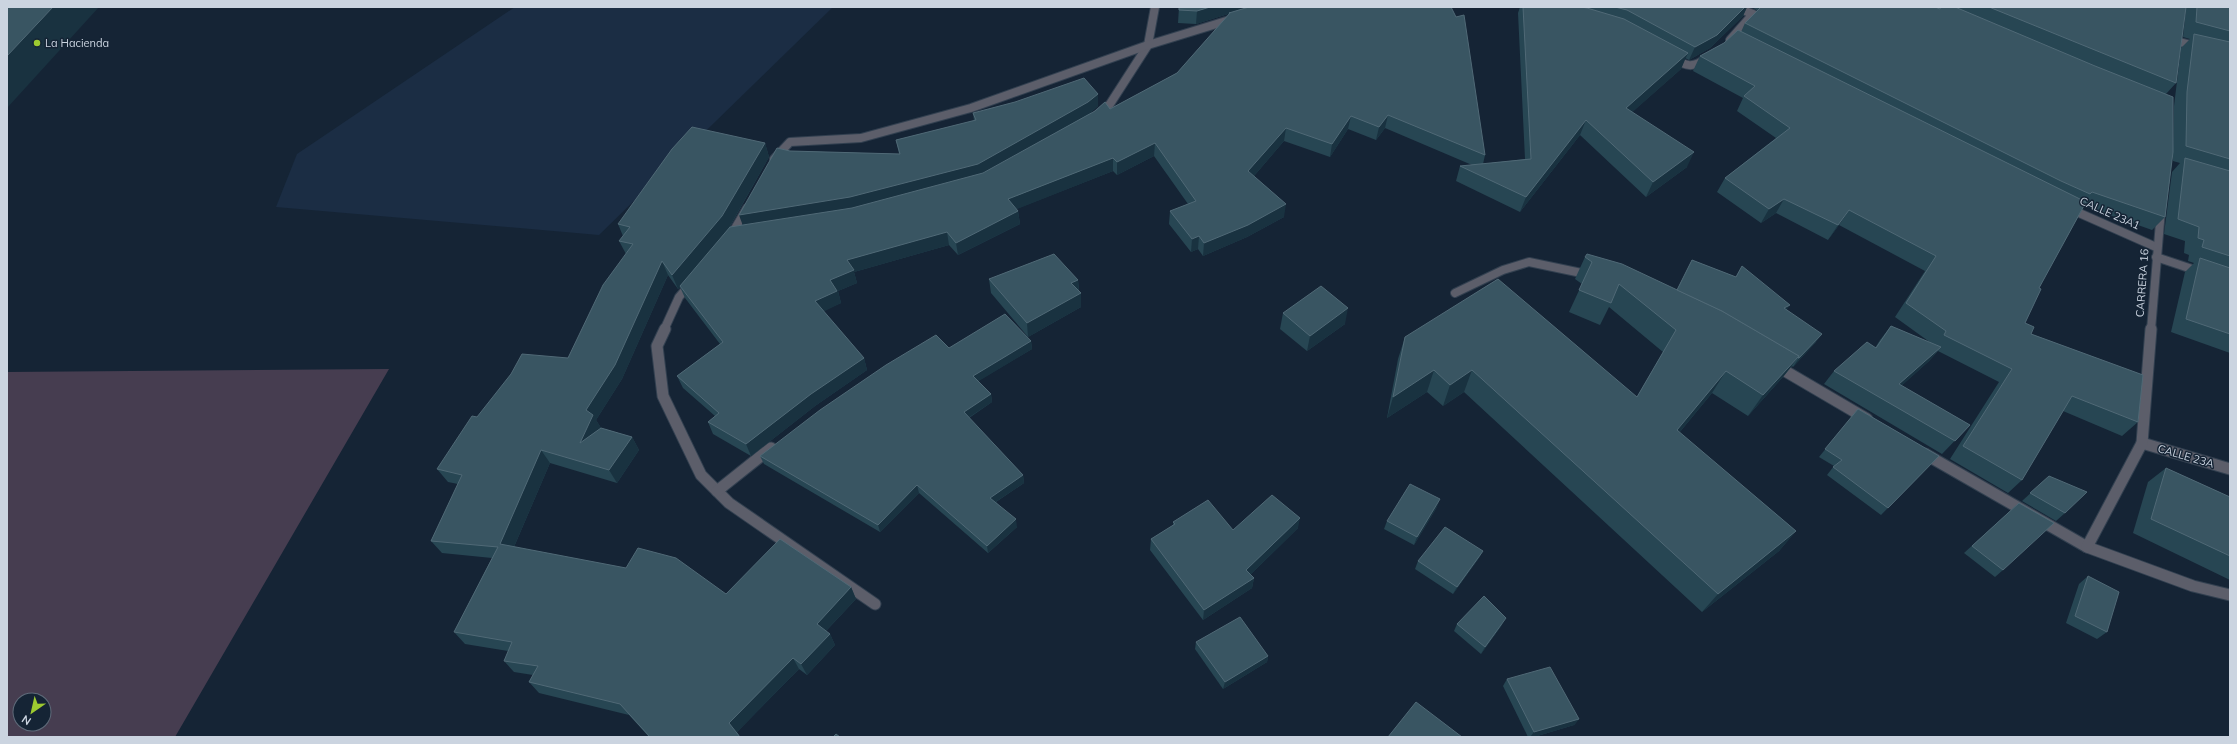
<svg xmlns="http://www.w3.org/2000/svg" width="2237" height="744" viewBox="0 0 2237 744" font-family="Mulish,sans-serif">
<style>
.built{fill:#1b2d44}
.green{fill:#463d50;fill-rule:evenodd}
.lines{fill:none;stroke-linecap:round;stroke-linejoin:round}
.minor-far1-casing{stroke:#324050;stroke-width:10}
.minor-casing{stroke:#324050;stroke-width:13}
.minor-far1{stroke:#5c5e6a;stroke-width:8}
.minor{stroke:#5c5e6a;stroke-width:11}
.wall{fill:#274653}
.shaded-wall{fill:#193240}
.building{fill:#395562;stroke:#506976}
.poi-dot{fill:#9dca30;stroke:#152435;stroke-width:1.5}
.labels{text-anchor:middle;dominant-baseline:central;stroke-width:3;stroke-linejoin:round;paint-order:stroke}
.poi-label{font-size:11px;fill:#cbd4e0;stroke:#152435;text-anchor:start}
.street-label{font-size:11px;fill:#cbd4e0;stroke:#152435}
</style>
<rect width="100%" height="100%" fill="#152435"/>
<path class="built" d="M515,7H833L599,235L276,207L297,154Z"/>
<path class="green" d="M389,369L175,737H7V372ZM20,700H44V724H20Z"/>
<g class="lines">
<defs>
<g id="minor-far1">
<path d="M1730,40L1753,14L1735,7"/>
<path d="M2176,41L2199,47"/>
<path d="M1672,58C1686,66 1693,69 1706,58"/>
<path d="M1098,114L1110,104L1148,45L1155,7"/>
<path d="M774,159L790,142L861,138L971,108L1148,45L1236,18"/>
<path d="M2068,208L2156,247"/>
<path d="M730,237L747,208"/>
<path d="M2156,257L2201,272"/>
<path d="M1455,293L1503,270L1529,262L1591,275"/>
<path d="M664,330L679,297L691,283"/>
<path d="M2151,330L2161,210"/>
</g>
<g id="minor">
<path d="M665,329L657,346L663,396L701,475L729,503L875,604"/>
<path d="M1775,365L1867,419"/>
<path d="M2142,443L2230,469"/>
<path d="M1925,454L2087,547L2193,586L2230,595"/>
<path d="M717,491L771,448"/>
<path d="M2087,547L2142,443L2151,329"/>
</g>
</defs>
<use href="#minor-far1" class="minor-far1-casing"/>
<use href="#minor" class="minor-casing"/>
<use href="#minor-far1" class="minor-far1"/>
<use href="#minor" class="minor"/>
</g>
<g class="wall">
<path d="M1179,7H1451L1485,155L1483,164L1525,159L1518,13L1520,7H1747L1743,16L1710,48L1689,60L1685,58L1681,69L1632,112L1687,167L1646,197L1580,135L1520,212L1456,181L1460,166L1472,165L1385,128L1376,140L1348,129L1330,157L1284,141L1254,176L1284,217L1247,237L1203,256L1198,249L1191,252L1169,224L1170,211L1188,204L1154,156L1117,175L1113,171L1016,209L1018,211L1020,224L958,255L949,245L854,272L857,283L838,291L841,303L823,311L864,358L867,370L815,406L751,456L713,434L708,422L715,416L683,388L677,376L720,344L685,298L680,287L678,289L668,275L622,379L596,420L601,428L632,437L639,450L617,483L550,463L514,547L726,594L851,587L856,599L826,631L830,634L835,645L807,675L799,669L737,732L740,737H649L629,715L539,693L529,682L533,675L514,672L504,661L508,651L465,644L454,632L492,558L442,553L431,541L458,484L448,482L437,469L477,417L568,358L626,254L619,241L623,236L618,224L765,143L769,157L728,230L742,225L790,151L899,154L896,140L974,121L973,113L1098,94V106L1089,114L1110,109L1177,73L1228,16V14L1196,24L1178,23Z"/>
<path d="M1751,7H1935L1939,8L1940,7H2186L2176,83L2166,94L2173,148L2174,106L2181,48L2190,39L2183,37L2186,7H2230V353L2171,332L2185,272L2194,263L2188,261L2189,255L2184,253L2185,241L2164,234L2172,172L2180,163L2173,161V152L2165,217L2152,230L2084,206L2039,288L2025,323L2031,334L2138,422L2122,436L2063,411L2022,480L2008,493L1950,459L1999,382L1938,351L1929,361L1901,386L1970,425L1942,454L1824,384L1834,371L1875,348L1880,340L1891,326L1931,343L1895,317L1925,271L1839,225L1828,240L1776,213L1761,223L1717,192L1725,178L1776,138L1737,111L1743,98L1693,71L1700,56L1724,43L1741,32L1745,23L1757,11L1755,9Z"/>
<path d="M1585,257L1677,290L1692,260L1736,277L1742,266L1787,310L1816,342L1793,367L1792,366L1783,377L1748,416L1712,393L1679,433L1796,531L1779,551L1702,612L1464,392L1443,406L1427,392L1387,418L1398,359L1405,337L1637,397L1663,352L1609,307L1600,325L1569,312L1582,284L1575,279Z"/>
<path d="M989,279L1078,280L1079,291L1081,307L1028,337L991,293Z"/>
<path d="M1283,313L1345,324L1307,351L1280,329Z"/>
<path d="M1031,341L1032,349L978,381L991,394L992,402L969,418L1023,475L1024,483L996,502L1017,527L988,553L919,493L880,532L764,464L760,456L949,348Z"/>
<path d="M1858,409L1939,456L1881,515L1827,475L1834,466L1819,457Z"/>
<path d="M2166,468L2230,497V580L2133,533L2148,482Z"/>
<path d="M2049,476L2065,513L2056,521L2022,501Z"/>
<path d="M2019,503L2003,570L1995,577L1964,553Z"/>
<path d="M1437,507L1414,545L1384,529L1387,521Z"/>
<path d="M1173,522L1233,530L1298,528L1250,575L1254,578L1252,588L1203,620L1150,550L1151,539L1173,526Z"/>
<path d="M1483,551L1479,558L1453,594L1415,569L1418,561Z"/>
<path d="M2088,576L2107,632L2097,639L2066,623L2079,584Z"/>
<path d="M1457,624L1502,625L1481,654L1454,631Z"/>
<path d="M1196,642L1268,656L1267,662L1223,689L1195,649Z"/>
<path d="M1507,679L1579,719L1574,725L1534,737H1528L1503,686Z"/>
</g>
<g class="shaded-wall">
<path d="M53,7H99L7,108V56Z"/>
<path d="M1210,7H1251L1229,13L1228,14L1196,24L1197,11Z"/>
<path d="M1745,7H1747L1743,16L1710,48L1689,60L1695,47Z"/>
<path d="M1688,53L1681,69L1619,124L1626,108Z"/>
<path d="M1098,94V106L1089,114L980,176L853,209L743,226L739,215Z"/>
<path d="M1388,115L1385,128L1376,140L1379,127Z"/>
<path d="M1351,116L1348,129L1330,157L1332,144Z"/>
<path d="M1586,120L1580,135L1520,212L1526,197Z"/>
<path d="M1286,128L1284,141L1247,184L1248,171Z"/>
<path d="M765,143L769,157L727,231L678,289L672,275Z"/>
<path d="M1155,143L1154,156L1117,175V162Z"/>
<path d="M1694,152L1687,167L1646,197L1653,182Z"/>
<path d="M1113,158V171L1010,212L1008,199Z"/>
<path d="M1784,199L1776,213L1761,223L1769,209Z"/>
<path d="M1286,204L1284,217L1247,237L1203,256L1204,243Z"/>
<path d="M1849,210L1839,225L1828,240L1838,225Z"/>
<path d="M1018,211L1020,224L958,255L956,243Z"/>
<path d="M947,232L949,245L854,272L857,283L838,291L841,303L819,314L815,301L830,280L847,260Z"/>
<path d="M1199,236L1198,249L1191,252L1192,239Z"/>
<path d="M662,261L668,275L622,379L596,420L601,428L580,443L586,410Z"/>
<path d="M1078,280L1079,294L1071,283Z"/>
<path d="M1081,293V307L1028,337L1027,323Z"/>
<path d="M1790,305L1784,314V308Z"/>
<path d="M1348,308L1345,324L1307,351L1310,336Z"/>
<path d="M1822,334L1816,342L1793,367L1799,358Z"/>
<path d="M1031,341L1032,349L974,384L973,376Z"/>
<path d="M1941,347L1929,361L1888,398L1899,384Z"/>
<path d="M1799,356L1783,377L1748,416L1763,395Z"/>
<path d="M864,358L867,370L815,406L751,456L746,444L811,394Z"/>
<path d="M1434,370L1427,392L1387,418L1393,397Z"/>
<path d="M1472,370L1464,392L1443,406L1450,385Z"/>
<path d="M1726,371L1712,393L1664,451L1677,430Z"/>
<path d="M991,394L992,402L965,420L964,412Z"/>
<path d="M632,437L639,450L617,483L609,470Z"/>
<path d="M541,450L550,463L510,556L500,544Z"/>
<path d="M1023,475L1024,483L991,505L990,498Z"/>
<path d="M917,485L919,493L880,532L878,525Z"/>
<path d="M1440,499L1437,507L1414,545L1417,537Z"/>
<path d="M1300,518L1298,528L1245,580L1246,570Z"/>
<path d="M1016,519L1017,527L988,553L987,546Z"/>
<path d="M1796,531L1779,551L1702,612L1718,594Z"/>
<path d="M1483,551L1479,558L1453,594L1457,587Z"/>
<path d="M1254,578L1252,588L1203,620L1204,610Z"/>
<path d="M851,587L856,599L822,635L817,624Z"/>
<path d="M1506,618L1502,625L1481,654L1485,647Z"/>
<path d="M830,634L835,645L807,675L801,664Z"/>
<path d="M1268,656L1267,662L1223,689L1225,682Z"/>
<path d="M793,658L799,669L736,733L729,723Z"/>
<path d="M1579,719L1574,725L1534,737H1530L1534,732Z"/>
</g>
<g class="building">
<path d="M7,7H53L7,56Z"/>
<path d="M1179,7H1210L1197,11L1179,10Z"/>
<path d="M1249,7H1451L1456,17L1464,15L1485,155L1388,115L1379,127L1351,116L1332,144L1286,128L1248,171L1286,204L1248,225L1204,243L1199,236L1192,239L1170,211L1196,201L1155,143L1117,162L1113,158L1008,199L1018,211L956,243L947,232L847,260L854,270L830,280L837,291L815,301L864,358L811,394L746,444L708,422L719,413L677,376L723,342L680,286L730,227L852,208L983,173L1095,111L1105,102L1110,109L1177,73L1230,13H1229Z"/>
<path d="M1523,7H1581L1587,8L1624,19L1688,53L1626,108L1694,152L1653,182L1586,120L1526,197L1460,166L1531,159Z"/>
<path d="M1615,7H1745L1717,35L1695,47L1627,10Z"/>
<path d="M1761,7H1935L1940,9L1941,7H1955L2095,66L2173,97V152L2165,217L2092,192L2090,194L2061,181L1745,23Z"/>
<path d="M1989,7H2186L2176,83Z"/>
<path d="M2197,7H2230V31L2196,22Z"/>
<path d="M1738,30L2086,202L2039,288L2041,289L2025,323L2034,327L2031,334L2143,375L2138,422L2072,396L2022,480L1963,446L2012,369L1944,335L1946,331L1906,303L1936,256L1849,210L1838,225L1784,199L1769,209L1725,178L1790,128L1744,96L1755,86L1700,56L1724,43Z"/>
<path d="M2194,34L2230,42V159L2186,146L2187,92Z"/>
<path d="M1084,78L1098,94L1088,102L978,164L850,197L739,215L777,148L790,151L900,154L896,140L976,120L973,113L1015,102Z"/>
<path d="M692,127L765,143L722,216L672,275L662,261L615,365L586,410L593,415L580,443L601,428L632,437L609,470L541,450L500,544L626,568L638,548L676,558L726,594L780,539L851,587L817,624L830,634L801,664L793,658L729,723L740,737H650L620,704L529,682L538,666L504,661L512,642L454,632L498,547L431,541L462,475L437,469L472,416L477,417L511,374L522,354L568,358L603,285L633,244L619,241L630,227L618,224L672,149Z"/>
<path d="M2185,158L2230,171V256L2202,247L2204,240L2198,238L2199,227L2178,219Z"/>
<path d="M1054,254L1078,280L1071,283L1081,293L1027,323L989,279Z"/>
<path d="M1587,254L1622,264L1722,311L1799,356L1763,395L1726,371L1677,430L1796,531L1718,594L1472,370L1450,385L1434,370L1393,397L1405,337L1498,279L1637,397L1676,330L1619,284L1611,303L1579,290L1592,262L1585,257Z"/>
<path d="M2200,258L2230,268V334L2186,319Z"/>
<path d="M1692,260L1736,277L1742,266L1790,305L1784,308L1822,334L1799,358H1798L1799,356L1722,311L1677,290Z"/>
<path d="M1321,286L1348,308L1310,336L1283,313Z"/>
<path d="M1005,314L1031,341L973,376L991,394L964,412L1023,475L990,498L1016,519L987,546L917,485L878,525L760,456L820,410L886,365L936,335L949,348Z"/>
<path d="M1891,326L1941,347L1899,384L1970,425L1955,441L1834,371L1867,342L1876,348Z"/>
<path d="M1858,409L1939,456L1888,508L1833,467L1842,460L1825,449Z"/>
<path d="M2166,468L2230,497V556L2151,519Z"/>
<path d="M2049,476L2087,492L2065,513L2030,493Z"/>
<path d="M1410,484L1440,499L1417,537L1387,521Z"/>
<path d="M1272,495L1300,518L1246,570L1254,578L1204,610L1151,539L1175,524L1173,522L1208,500L1233,530Z"/>
<path d="M2019,503L2054,523L2003,570L1972,546Z"/>
<path d="M1445,527L1483,551L1457,587L1418,561Z"/>
<path d="M2088,576L2119,592L2107,632L2075,616Z"/>
<path d="M1484,596L1506,618L1485,647L1457,624Z"/>
<path d="M1240,617L1268,656L1225,682L1196,642Z"/>
<path d="M1550,667L1579,719L1534,732L1507,679Z"/>
<path d="M1416,702L1462,737H1388Z"/>
<path d="M836,734L840,737H833Z"/>
</g>
<circle class="poi-dot" cx="37" cy="43" r="4"/>
<g class="labels">
<g class="poi-label">
<text x="45" y="43">La Hacienda</text>
</g>
<g class="street-label">
<text transform="translate(2110 213) rotate(24)">CALLE 23A1</text>
<text transform="translate(2142 283) rotate(-86)">CARRERA 16</text>
<text transform="translate(2186 456) rotate(16)">CALLE 23A</text>
</g>
</g>
<rect width="2237" height="744" fill="none" stroke="#cbd4e0" stroke-width="16"/>
<g transform="translate(32 712) rotate(214)"><circle r="19" fill="#152435" stroke="#5e6a79"/>
<path d="M0-3L7 15L0 10L-7 15Z" fill="#9dca30"/>
<text y="-6" font-size="11" font-weight="bold" text-anchor="middle" fill="#cbd4e0">N</text>
</g>
</svg>
